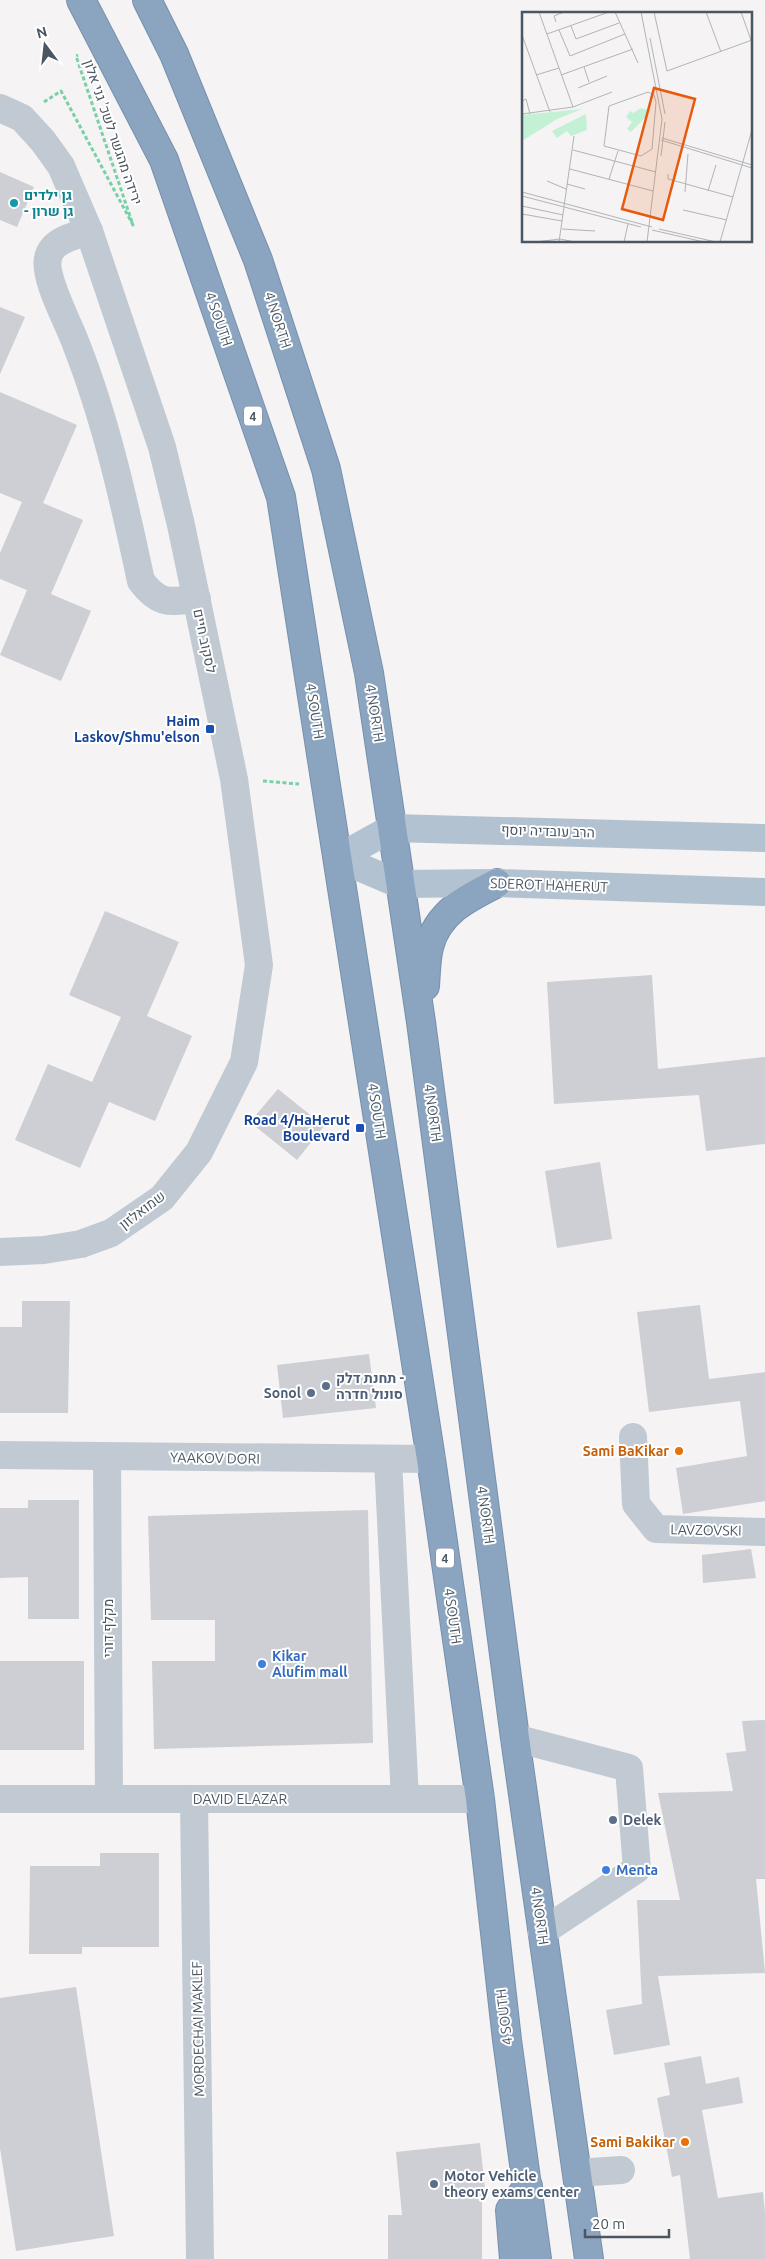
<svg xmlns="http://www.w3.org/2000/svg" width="765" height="2259" viewBox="0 0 765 2259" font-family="Ubuntu,Heebo,sans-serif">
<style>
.building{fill:#cdcfd5}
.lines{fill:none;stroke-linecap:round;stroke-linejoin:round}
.highway-casing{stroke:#7690ad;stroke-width:30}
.path{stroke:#7ad0a6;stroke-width:3;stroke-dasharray:4 2.5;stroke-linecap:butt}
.minor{stroke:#c1cad2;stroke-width:28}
.major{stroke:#b3c2d1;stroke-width:28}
.highway{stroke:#8ba5c1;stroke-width:28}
.culture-dot{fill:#0f9aa8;stroke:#fff;stroke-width:2}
.transit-dot{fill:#1a4fb4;stroke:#fff;stroke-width:2}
.service-dot{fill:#5c6f8a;stroke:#fff;stroke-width:2}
.food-dot{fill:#e8710a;stroke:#fff;stroke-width:2}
.shop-dot{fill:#3f7fe0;stroke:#fff;stroke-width:2}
.labels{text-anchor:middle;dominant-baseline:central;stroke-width:4;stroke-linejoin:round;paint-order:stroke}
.shield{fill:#fff;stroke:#808990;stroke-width:1}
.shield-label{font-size:12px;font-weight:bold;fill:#4a5661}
.street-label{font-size:14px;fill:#4a5661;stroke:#fff}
.culture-label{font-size:14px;font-weight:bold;fill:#0d838f;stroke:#fff;text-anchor:start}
.transit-label{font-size:14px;font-weight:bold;fill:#164399;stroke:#fff;text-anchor:end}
.service-label{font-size:14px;font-weight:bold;fill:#4e5e75;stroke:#fff;text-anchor:start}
.food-label{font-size:14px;font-weight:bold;fill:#c56008;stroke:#fff;text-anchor:end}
.shop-label{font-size:14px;font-weight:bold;fill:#366cbe;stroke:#fff;text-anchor:start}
.inset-road{fill:none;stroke:#b1b4b9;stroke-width:1}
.view{fill:#e8590c;fill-opacity:0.15;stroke:#e8590c;stroke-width:2.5}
.inset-edge{fill:none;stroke:#4a5661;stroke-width:2.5}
</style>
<rect width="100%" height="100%" fill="#f5f3f3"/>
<g class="building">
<path d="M0,172L34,187L17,227L0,220Z"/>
<path d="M0,307L25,317L0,374Z"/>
<path d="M0,392L77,425L43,503L83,520L51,594L91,611L61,681L0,655L27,590L0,579V553L22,502L0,493Z"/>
<path d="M105,911L179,942L147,1016L192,1036L155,1121L109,1102L80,1168L15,1140L48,1064L92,1082L121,1017L69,995Z"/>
<path d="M652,975L658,1069L765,1057V1144L706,1151L699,1095L554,1104L547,982Z"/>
<path d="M278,1089L324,1126L297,1160L250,1122Z"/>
<path d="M600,1162L612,1239L557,1248L545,1171Z"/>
<path d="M22,1301H70L68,1413H0V1327H22Z"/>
<path d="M700,1305L709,1379L765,1372V1501L683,1514L676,1468L747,1456L740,1401L649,1412L637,1312Z"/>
<path d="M369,1354L376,1408L283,1418L277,1365Z"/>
<path d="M28,1500H79V1619H28V1577L0,1578V1508H28Z"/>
<path d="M368,1510L373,1743L154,1749L152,1661H215V1620H151L148,1516Z"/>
<path d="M751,1549L756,1578L703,1583L702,1555Z"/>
<rect x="0" y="1661" width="84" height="89"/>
<path d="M765,1720V1879H756L765,1973L658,1976L670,2045L614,2055L606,2010L642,2004L637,1900H680L658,1793L733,1791L726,1753L746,1751L742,1721Z"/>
<path d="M100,1853H159V1947H82V1954H29L30,1866H100Z"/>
<path d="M76,1987L114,2236L16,2251L0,2148V1998Z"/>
<path d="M701,2056L706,2084L739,2077L743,2103L702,2110L718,2198L763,2192L765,2213V2259H690L680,2175L672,2177L657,2098L670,2095L664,2063Z"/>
<path d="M480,2143L486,2198L482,2199V2259H388V2215H402L396,2152Z"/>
</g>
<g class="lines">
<defs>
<g id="highway">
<path d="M81,0L164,160L281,497L431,1459L480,1799L507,2040L537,2259"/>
<path d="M147,0L174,54L258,260L326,469L369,673L421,1022L515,1738L589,2259"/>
<path d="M425,986C426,973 426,959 429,947C438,912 467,898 497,883"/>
<path d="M514,2259L510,2210L528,2186"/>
</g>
</defs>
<use href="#highway" class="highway-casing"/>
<g class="path">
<path d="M44,102L61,91L133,225L76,56L78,55"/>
<path d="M263,781L299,784"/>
</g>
<g class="minor">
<path d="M0,108L22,118L43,141L61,166L89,231L162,447L181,525L234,779L259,965L244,1062L199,1152L162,1198L111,1233L81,1244L44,1250L0,1252"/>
<path d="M89,231C74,236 52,240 48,258C43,277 69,324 76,344C106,420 124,501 141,581C159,605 169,602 197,599"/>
<path d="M633,1437L636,1504L656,1529L765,1532"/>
<path d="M0,1455L431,1459"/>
<path d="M107,1457L109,1799"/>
<path d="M388,1460L405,1799"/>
<path d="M515,1738L629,1768L637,1869L542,1932"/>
<path d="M0,1799H480"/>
<path d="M194,1799L200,2259"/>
<path d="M577,2173L621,2170"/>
</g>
<g class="major">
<path d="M338,858L392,828L765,838"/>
<path d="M338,858L399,884L497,883L765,892"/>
</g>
<use href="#highway" class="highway"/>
</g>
<circle class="culture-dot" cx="14" cy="203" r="5"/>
<g class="transit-dot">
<rect x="205" y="724" width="10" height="10" rx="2.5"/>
<rect x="355" y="1123" width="10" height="10" rx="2.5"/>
</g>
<g class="service-dot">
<circle cx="326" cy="1386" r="5"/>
<circle cx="311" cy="1393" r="5"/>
<circle cx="613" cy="1820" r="5"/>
<circle cx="434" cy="2184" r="5"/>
</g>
<g class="food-dot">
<circle cx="679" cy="1451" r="5"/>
<circle cx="685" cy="2142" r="5"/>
</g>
<g class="shop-dot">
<circle cx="262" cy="1664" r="5"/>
<circle cx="606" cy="1870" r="5"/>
</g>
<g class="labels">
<g class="shield">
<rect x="244" y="406.5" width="18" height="19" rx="4"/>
<rect x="436" y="1548.5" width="18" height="19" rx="4"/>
</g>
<g class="shield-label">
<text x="253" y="416">4</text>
<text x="445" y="1558">4</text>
</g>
<g class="street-label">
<text transform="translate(113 132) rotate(71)">ירידה מהגשר לשכ' גני אלון</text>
<text transform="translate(219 319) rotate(71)">4 SOUTH</text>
<text transform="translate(278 320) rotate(72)">4 NORTH</text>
<text transform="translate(205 641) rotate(78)">לסקוב חיים</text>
<text transform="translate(315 711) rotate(81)">4 SOUTH</text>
<text transform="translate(375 713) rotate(81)">4 NORTH</text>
<text transform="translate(548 831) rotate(2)">הרב עובדיה יוסף</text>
<text transform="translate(549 885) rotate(2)">SDEROT HAHERUT</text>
<text transform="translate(377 1111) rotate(81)">4 SOUTH</text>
<text transform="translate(433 1113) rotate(82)">4 NORTH</text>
<text transform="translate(142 1210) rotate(-37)">שמואלזון</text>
<text transform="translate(215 1458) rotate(1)">YAAKOV DORI</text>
<text transform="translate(486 1515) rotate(82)">4 NORTH</text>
<text transform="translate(706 1530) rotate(1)">LAVZOVSKI</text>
<text transform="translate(453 1616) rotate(82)">4 SOUTH</text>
<text transform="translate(108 1628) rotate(-90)">מקלף דורי</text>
<text x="240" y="1799">DAVID ELAZAR</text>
<text transform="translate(540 1916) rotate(82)">4 NORTH</text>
<text transform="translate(504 2017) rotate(-97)">4 SOUTH</text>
<text transform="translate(198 2029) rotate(-91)">MORDECHAI MAKLEF</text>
</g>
<g class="culture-label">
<text x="24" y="195">גן ילדים<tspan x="24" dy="16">- גן שרון</tspan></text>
</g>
<g class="transit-label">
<text x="200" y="721">Haim<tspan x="200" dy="16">Laskov/Shmu'elson</tspan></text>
<text x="350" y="1120">Road 4/HaHerut<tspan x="350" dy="16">Boulevard</tspan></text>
</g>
<g class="service-label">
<text x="336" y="1378">תחנת דלק -<tspan x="336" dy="16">סונול חדרה</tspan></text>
<text x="301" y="1393" text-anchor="end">Sonol</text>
<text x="623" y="1820">Delek</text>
<text x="444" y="2176">Motor Vehicle<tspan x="444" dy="16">theory exams center</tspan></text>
</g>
<g class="food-label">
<text x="669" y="1451">Sami BaKikar</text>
<text x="675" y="2142">Sami Bakikar</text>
</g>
<g class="shop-label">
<text x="272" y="1656">Kikar<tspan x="272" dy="16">Alufim mall</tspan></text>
<text x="616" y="1870">Menta</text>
</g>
</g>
<g transform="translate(522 12)">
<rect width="230" height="230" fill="#f5f3f3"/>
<path d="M119,96L126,98L125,104L109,120L105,117L110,110L104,105L108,99L111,101ZM60,97L35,107L0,129V103ZM64,102L65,118L49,124L45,119L35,126L30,119Z" fill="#c3f1d5"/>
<path class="inset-road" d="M17,0L51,95M93,0L116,51M119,0L140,107L125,230M132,0L145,59L230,28M184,0L199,40M219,0L229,28M34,10L32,4L42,0M49,14L54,27L97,11M37,18L48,44L103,22M25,22L87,0M0,23L28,100M128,26L143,102M62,55L67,70M14,63L37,56M39,63L111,37M56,76L85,64M126,80L132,83L134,90L130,137L119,144L82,134L87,94ZM0,89L4,87L8,102M0,102L51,95L90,80M140,126L230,153M139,128L230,156M51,138L134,160M139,144L143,110M48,157L131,179M146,162V167L211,185M87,167L96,139M25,169L44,177M45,172L63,177M186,179L194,153M0,180L130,215M163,180L166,142M0,184L119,215M0,194L41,203M161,198L205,208M0,202L40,209M40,217L73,219M137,217L194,230M130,218L182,230M13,230L38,227L53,230M37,230L52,124M102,230L106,212M198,230L230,118"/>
<path class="view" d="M132,76L173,87L141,208L100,197Z"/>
<rect width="230" height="230" class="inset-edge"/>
</g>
<g transform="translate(45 45) rotate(345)" stroke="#ffffff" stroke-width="4" paint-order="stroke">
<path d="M0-4L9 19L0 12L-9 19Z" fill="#4a5661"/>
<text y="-8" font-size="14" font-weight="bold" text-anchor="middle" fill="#4a5661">N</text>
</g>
<path d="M585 2229v8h84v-8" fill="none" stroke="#4a5661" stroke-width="2.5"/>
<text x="592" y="2229" font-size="15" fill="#4a5661" stroke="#ffffff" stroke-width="4" paint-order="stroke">20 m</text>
</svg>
